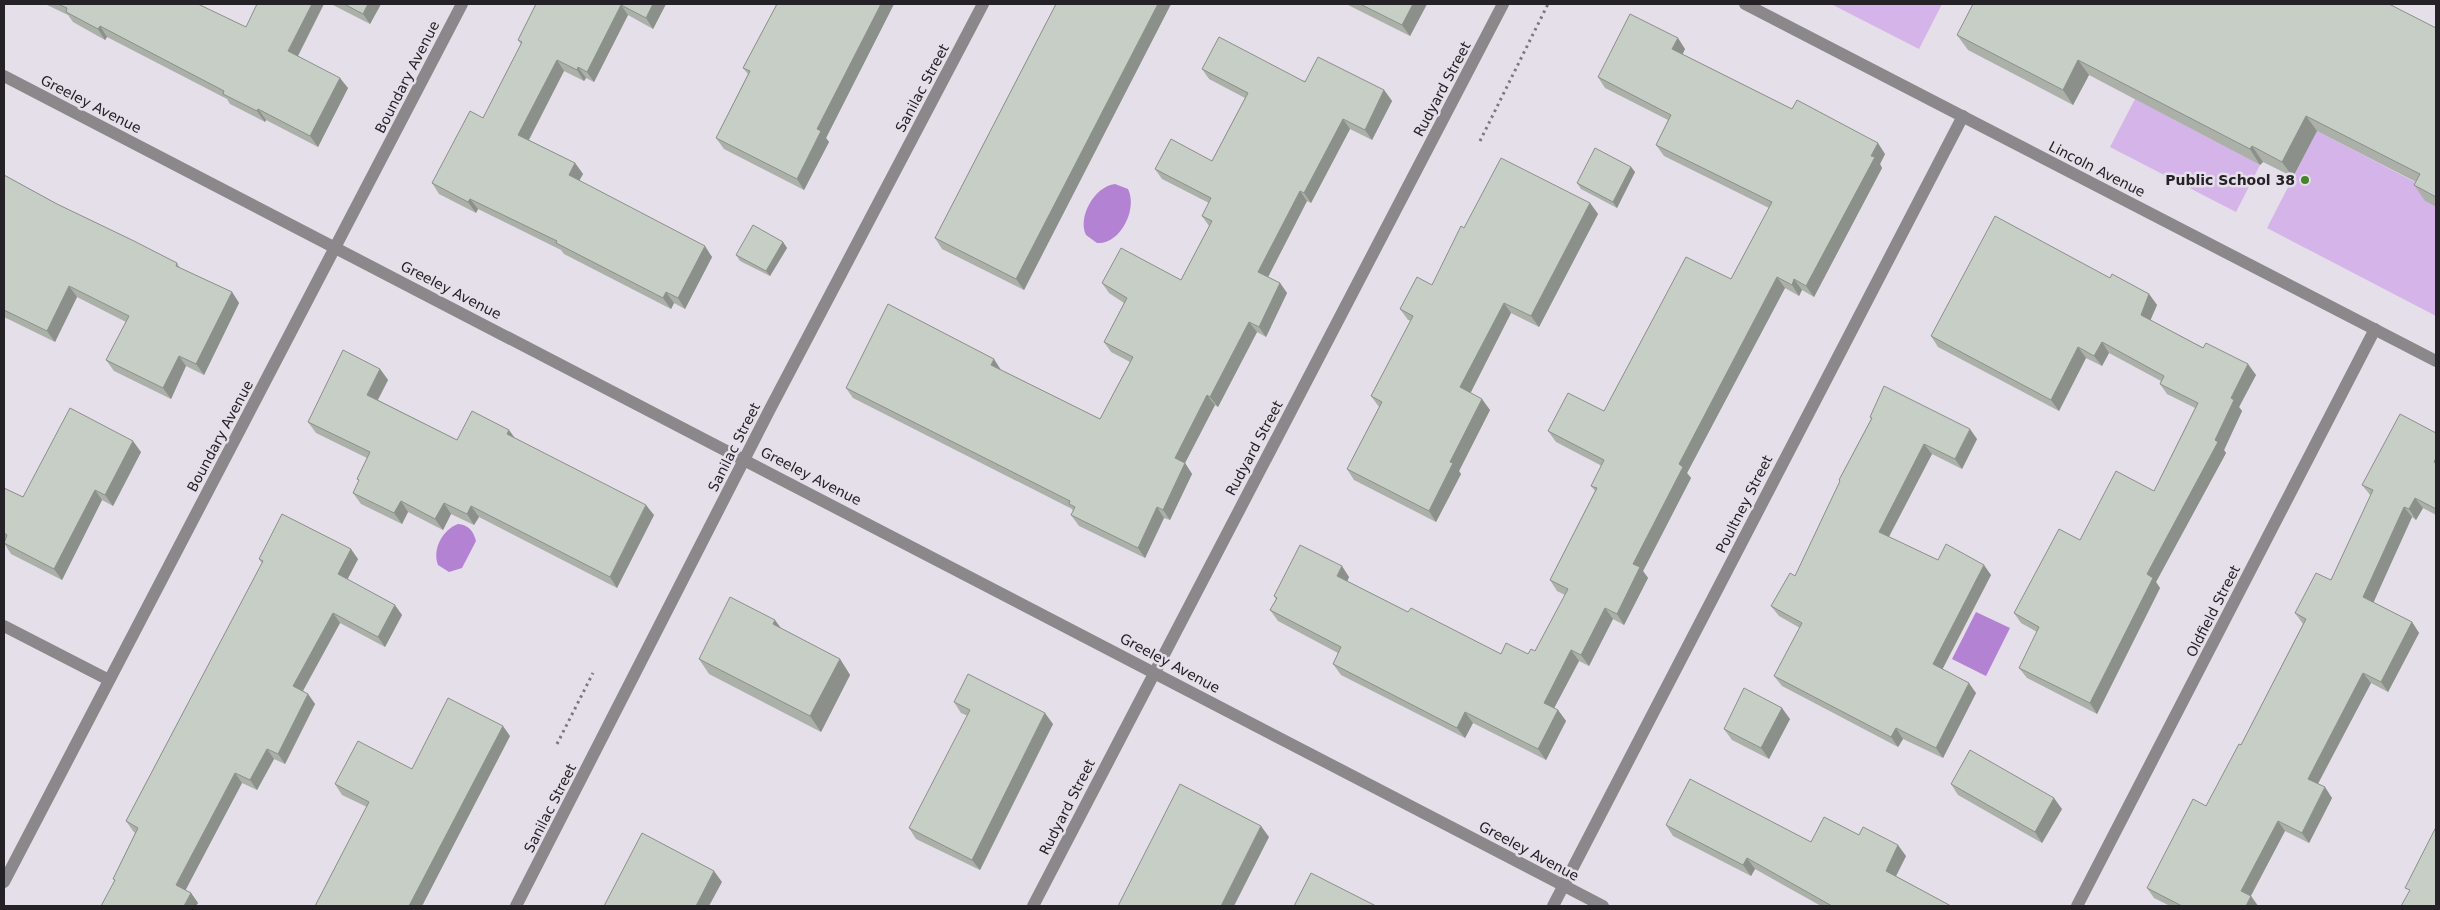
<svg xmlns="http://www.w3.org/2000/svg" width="2440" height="910" viewBox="0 0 2440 910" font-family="'DejaVu Sans',sans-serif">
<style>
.green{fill:#d4b4e9}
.water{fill:#b382d2}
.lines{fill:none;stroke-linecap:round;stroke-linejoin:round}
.path{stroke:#7c787f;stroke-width:3;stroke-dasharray:2.5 4;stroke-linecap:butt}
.minor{stroke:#8b888c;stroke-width:12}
.wall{fill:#abb1a9}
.shaded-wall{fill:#8b908a}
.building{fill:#c7cec5;stroke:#8b908a}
.poi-dot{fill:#43862a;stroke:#e5dfe9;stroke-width:2}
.labels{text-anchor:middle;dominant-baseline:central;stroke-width:5;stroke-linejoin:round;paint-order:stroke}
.street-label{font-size:14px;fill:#242226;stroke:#e5dfe9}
.poi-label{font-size:14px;font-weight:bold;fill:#242226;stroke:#e5dfe9;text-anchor:end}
</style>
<rect width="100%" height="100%" fill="#e5dfe9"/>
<g class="green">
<path d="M1831,4H1942L1919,49Z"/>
<path d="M2135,99L2260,165L2236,212L2110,147Z"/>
<path d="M2317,131L2430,190L2425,201L2436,207V316L2267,228Z"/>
</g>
<g class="water">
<path d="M1115,184L1128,189C1138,209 1120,245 1097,243L1086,235C1077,217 1095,186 1115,184Z"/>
<path d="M458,524C468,525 473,530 476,541L462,568L449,572L438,565C432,550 442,530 458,524Z"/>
<path d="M1976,612L2010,628L1986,676L1952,659Z"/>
</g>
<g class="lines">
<g class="path">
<path d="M1480,141L1548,4"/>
<path d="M557,744L593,673"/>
</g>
<g class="minor">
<path d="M1745,4L2436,361"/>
<path d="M4,76L1603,906"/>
<path d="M4,626L109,680"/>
<path d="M4,882L462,4"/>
<path d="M516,906L770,409L983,4"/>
<path d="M1033,906L1503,4"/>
<path d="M1553,906L1963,116"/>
<path d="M2077,906L2375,329"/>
</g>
</g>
<g class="wall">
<path d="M45,4H198L298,56L348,88L318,147L266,120L265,122L230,104L227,99L107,37L105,40L73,22L68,15Z"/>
<path d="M331,4H381L370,24Z"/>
<path d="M536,4H666L653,29L628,15L594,82L586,78L584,81L564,71L529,140L575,163L583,174L579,181L712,257L685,309L674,303L671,309L564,254L561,250L478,209L476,213L439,194L432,183L483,118L521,44L518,40Z"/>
<path d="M777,4H894L826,138L829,142L804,190L724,149L716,138L748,74L743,68Z"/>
<path d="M1056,4H1171L1024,290L942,249L935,238Z"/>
<path d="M1346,4H1427L1410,36Z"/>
<path d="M2436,28V207L2425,201L2414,185L2416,182L2317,131L2293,177L2263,162L2260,165L2089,75L2073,105L1968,50L1957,35Z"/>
<path d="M1685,49L1682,54L1792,109L1885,154L1880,164L1882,168L1814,297L1802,290L1799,296L1785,288L1687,473L1691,478L1643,571L1648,578L1624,625L1613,619L1589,666L1579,661L1554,708L1558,710L1566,721L1546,760L1473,723L1465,738L1341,675L1333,664L1338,653L1278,621L1270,610L1276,599L1274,596L1349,577L1347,581L1408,612L1501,654H1528L1535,651L1565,595L1557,591L1550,580L1595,491L1591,486L1602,466L1556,442L1548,431L1604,411L1731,279L1769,208L1664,156L1656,145L1668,120L1605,88L1598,77Z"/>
<path d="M1202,69L1384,90L1392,101L1372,140L1350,129L1311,203L1307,201L1268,277L1280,283L1287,293L1266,337L1257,332L1218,407L1215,405L1185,463L1192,474L1170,520L1164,518L1145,558L1079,526L1071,515L1073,511L1072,509L853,398L846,388L1001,370L1100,419L1130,362L1111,352L1104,342L1124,303L1109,293L1102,283L1181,280L1209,226L1202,216L1209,203L1162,179L1155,169L1212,161L1245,98L1209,79Z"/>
<path d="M1631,167L1635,172L1617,208L1581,189L1577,183Z"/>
<path d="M4,175L57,204L177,263L180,268L232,292L239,303L204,375L186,366L171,399L114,371L106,360L126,322L77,297L55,342L4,317Z"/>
<path d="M1590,203L1598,214L1539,327L1511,313L1470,393L1490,410L1459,471L1461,474L1436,522L1354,480L1347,469L1379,407L1371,396L1411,321L1408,320L1400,309L1432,285L1464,228Z"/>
<path d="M783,242L787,248L770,276L740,261L736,255Z"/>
<path d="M2110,278L2149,294L2157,305L2150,320L2256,375L2239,407L2242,411L2224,450L2226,453L2156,582L2160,588L2097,714L2027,678L2019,668L2037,632L2021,623L2014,613L2080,540L2154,491L2195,408L2167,394L2160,384L2161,381L2109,353L2102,366L2086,358L2059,411L1938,347L1931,336Z"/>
<path d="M380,369L388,380L378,400L457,440L515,438L654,515L617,588L479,517L474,525L451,514L443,530L408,512L402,524L361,504L353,493L359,481L357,479L367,458L316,433L308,422Z"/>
<path d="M1870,417L1977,439L1962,469L1932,454L1889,537L1938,560L1991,575L1942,669L1976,693L1943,758L1903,739L1898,747L1782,686L1774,676L1800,628L1779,616L1771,606L1795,576L1840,482L1839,480L1871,419Z"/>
<path d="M2436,433V515L2423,508L2416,520L2412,517L2373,602L2412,622L2419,633L2388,692L2371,683L2318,784L2332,798L2309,843L2285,831L2251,896L2258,906H2170L2154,898L2147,888L2206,806L2241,745L2303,624L2295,613L2331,580L2371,496L2362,485Z"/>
<path d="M141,452L113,506L102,500L62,580L11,554L4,543V488L23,497Z"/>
<path d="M259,559H358L347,580L402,615L385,647L340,623L303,691L308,694L315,704L285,764L274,759L257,790L242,783L185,890L191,893L198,903L196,906H101L115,881L113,879L135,833L133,831L126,821L262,563Z"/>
<path d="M699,659H840L850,675L821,732L709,674Z"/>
<path d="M954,702L1053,724L980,870L916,839L909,828L968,716L961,713Z"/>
<path d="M1790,719L1769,759L1732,740L1724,729Z"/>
<path d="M510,736L422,906H315L367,807L342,795L335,784L412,769Z"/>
<path d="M1951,784L2062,809L2042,843L1958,795Z"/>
<path d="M1666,825L1811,842L1859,835L1906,856L1896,876L1951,906H1821L1755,869L1751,876L1673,836Z"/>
</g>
<g class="shaded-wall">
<path d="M312,4H324L295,62L288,51Z"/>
<path d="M368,4H381L370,24L363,14Z"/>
<path d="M653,4H666L653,29L646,18Z"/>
<path d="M881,4H894L826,138L829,142L804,190L797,179L817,129Z"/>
<path d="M1158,4H1171L1024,290L1016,279Z"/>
<path d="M1413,4H1427L1410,36L1402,25Z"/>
<path d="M621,5L628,15L594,82L587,72Z"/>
<path d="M100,26L107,37L105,40L98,29Z"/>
<path d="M1678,38L1685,49L1680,60L1672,49Z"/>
<path d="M557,60L564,71L526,145L518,135Z"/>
<path d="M2078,60L2089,75L2073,105L2063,90Z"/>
<path d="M578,67L586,78L584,81L577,70Z"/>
<path d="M340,78L348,88L318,147L310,136Z"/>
<path d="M1384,90L1392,101L1372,140L1365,130Z"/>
<path d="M258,109L266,120L265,122L257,111Z"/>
<path d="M2306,116L2317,131L2293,177L2282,162Z"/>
<path d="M1343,119L1350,129L1311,203L1304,193Z"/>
<path d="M1878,143L1885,154L1880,164L1882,168L1814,297L1806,286Z"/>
<path d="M2252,146L2263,162L2260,165L2250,149Z"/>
<path d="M575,163L583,174L576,186L569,175Z"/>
<path d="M1631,167L1635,172L1617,208L1613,202Z"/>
<path d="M1300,191L1307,201L1265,283L1258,272Z"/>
<path d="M470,199L478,209L476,213L468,202Z"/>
<path d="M1590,203L1598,214L1539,327L1531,316Z"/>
<path d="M783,242L787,248L770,276L766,271Z"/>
<path d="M705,246L712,257L685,309L678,298Z"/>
<path d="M1777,277L1785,288L1687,473L1691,478L1643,571L1648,578L1624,625L1617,614L1633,564L1679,464Z"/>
<path d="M1794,279L1802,290L1799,296L1792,285Z"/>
<path d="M1280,283L1287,293L1266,337L1259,327Z"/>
<path d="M69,286L77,297L55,342L47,331Z"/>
<path d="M232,292L239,303L204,375L196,364Z"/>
<path d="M666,292L674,303L671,309L663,298Z"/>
<path d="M2149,294L2157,305L2148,326L2141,315Z"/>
<path d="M1504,303L1511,313L1468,398L1460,387Z"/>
<path d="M1249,322L1257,332L1218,407L1210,397Z"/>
<path d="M2102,342L2109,353L2102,366L2094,356Z"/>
<path d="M2078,347L2086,358L2059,411L2051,400Z"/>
<path d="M179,356L186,366L171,399L163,388Z"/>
<path d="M994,359L1001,370L998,375L991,365Z"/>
<path d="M2248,364L2256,375L2239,407L2242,411L2224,450L2226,453L2156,582L2160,588L2097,714L2090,703L2147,574L2215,440L2231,398Z"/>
<path d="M380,369L388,380L375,405L367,395Z"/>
<path d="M1207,395L1215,405L1185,463L1192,474L1170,520L1163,510L1175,458Z"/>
<path d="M1482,399L1490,410L1459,471L1461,474L1436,522L1429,511L1450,462Z"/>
<path d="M1970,429L1977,439L1962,469L1955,459Z"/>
<path d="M509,430L517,441L507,434Z"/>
<path d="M133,441L141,452L113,506L105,495Z"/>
<path d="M1924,444L1932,454L1886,542L1879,532Z"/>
<path d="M95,490L102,500L62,580L54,569Z"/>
<path d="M2415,498L2423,508L2416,520L2409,509Z"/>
<path d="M401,501L408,512L402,524L394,513Z"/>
<path d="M444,503L451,514L443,530L435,519Z"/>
<path d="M646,505L654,515L617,588L610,577Z"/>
<path d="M471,506L479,517L474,525L467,514Z"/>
<path d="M1157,507L1164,518L1145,558L1138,548Z"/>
<path d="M2404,507L2412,517L2371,608L2363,597Z"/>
<path d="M351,549L358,559L345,584L338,574Z"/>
<path d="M1984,565L1991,575L1940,674L1933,664Z"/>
<path d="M1342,566L1349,577L1345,587L1337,576Z"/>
<path d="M395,605L402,615L385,647L378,637Z"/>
<path d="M1605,608L1613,619L1589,666L1581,655Z"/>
<path d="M333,613L340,623L300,696L293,686Z"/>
<path d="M775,620L786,635L773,624Z"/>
<path d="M2412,622L2419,633L2388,692L2381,682Z"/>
<path d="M1571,650L1579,661L1551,714L1544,703Z"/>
<path d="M840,659L850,675L821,732L810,716Z"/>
<path d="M2363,673L2371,683L2315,789L2308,779Z"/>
<path d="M1969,683L1976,693L1943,758L1936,748Z"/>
<path d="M308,694L315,704L285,764L278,754Z"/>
<path d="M1782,708L1790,719L1769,759L1761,748Z"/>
<path d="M1558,710L1566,721L1546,760L1538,749Z"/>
<path d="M1465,712L1473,723L1465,738L1457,728Z"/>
<path d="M1045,713L1053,724L980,870L972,860Z"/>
<path d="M503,726L510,736L422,906H409Z"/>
<path d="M1896,728L1903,739L1898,747L1891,737Z"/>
<path d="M267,749L274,759L257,790L250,780Z"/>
<path d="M235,773L242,783L183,895L176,885Z"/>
<path d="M2325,787L2332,798L2309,843L2302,833Z"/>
<path d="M2054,798L2062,809L2042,843L2035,832Z"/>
<path d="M2278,821L2285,831L2248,901L2241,891Z"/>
<path d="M1261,826L1269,837L1234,906H1221Z"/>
<path d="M1898,845L1906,856L1893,882L1886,871Z"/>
<path d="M1747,858L1755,869L1751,876L1743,865Z"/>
<path d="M714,871L722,882L709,906H696Z"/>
<path d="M191,893L198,903L196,906H184Z"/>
<path d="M2251,896L2258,906H2246Z"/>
</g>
<g class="building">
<path d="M58,4H198L246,27L257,4H312L288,51L340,78L310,136L258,109L257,111L223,94L224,91L100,26L98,29L66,12L67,8Z"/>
<path d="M344,4H368L363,14Z"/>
<path d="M536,4H653L646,18L621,5L587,72L578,67L577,70L557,60L518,135L575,163L569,175L705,246L678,298L666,292L663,298L556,243L557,241L470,199L468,202L432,183L470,111L483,118L522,42L518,40Z"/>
<path d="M777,4H881L817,129L821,131L797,179L716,138L750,71L743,68Z"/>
<path d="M1056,4H1158L1016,279L935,238Z"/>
<path d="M1360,4H1413L1402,25Z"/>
<path d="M1973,4H2389L2436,28V197L2414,185L2420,174L2306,116L2282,162L2252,146L2250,149L2078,60L2063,90L1957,35Z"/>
<path d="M1630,14L1678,38L1672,49L1792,109L1797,100L1878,143L1871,156L1875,157L1806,286L1794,279L1792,285L1777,277L1679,464L1683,467L1633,564L1640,567L1617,614L1605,608L1581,655L1571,650L1544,703L1558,710L1538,749L1465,712L1457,728L1333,664L1341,647L1270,610L1277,598L1274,596L1300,545L1342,566L1337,576L1408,612L1411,608L1501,654L1506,643L1528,654L1531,649L1535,651L1568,589L1550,580L1597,488L1591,486L1604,460L1548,431L1568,393L1604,411L1686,257L1731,279L1772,202L1656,145L1671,115L1598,77Z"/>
<path d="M1219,37L1305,82L1318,57L1384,90L1365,130L1343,119L1304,193L1300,191L1258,272L1280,283L1259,327L1249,322L1210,397L1207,395L1175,458L1185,463L1163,510L1157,507L1138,548L1071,515L1075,507L1069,504L1070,501L846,388L888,304L994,359L991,365L1100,419L1133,357L1104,342L1127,298L1102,283L1121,248L1181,280L1212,221L1202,216L1211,198L1155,169L1171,139L1212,161L1248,93L1202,69Z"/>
<path d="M1595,148L1631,167L1613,202L1577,183Z"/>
<path d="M1501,158L1590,203L1531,316L1504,303L1460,387L1482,399L1450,462L1453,463L1429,511L1347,469L1382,402L1371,396L1413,316L1400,309L1417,277L1432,285L1461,226L1464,228Z"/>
<path d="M4,175L57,204L134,241L177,263L176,266L232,292L196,364L179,356L163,388L106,360L129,316L69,286L47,331L4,310Z"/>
<path d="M1995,216L2110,278L2112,274L2149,294L2141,315L2203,348L2206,343L2248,364L2231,398L2234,400L2215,440L2218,442L2147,574L2153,578L2090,703L2019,668L2039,627L2014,613L2059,529L2080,540L2116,471L2154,491L2198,403L2160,384L2164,376L2102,342L2094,356L2078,347L2051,400L1931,336Z"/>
<path d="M753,225L783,242L766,271L736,255Z"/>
<path d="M343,350L380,369L367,395L457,440L472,411L509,430L507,434L646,505L610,577L471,506L467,514L444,503L435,519L401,501L394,513L353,493L359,480L357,479L370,452L308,422Z"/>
<path d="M1884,386L1970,429L1955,459L1924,444L1879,532L1938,560L1946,544L1984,565L1933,664L1969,683L1936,748L1896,728L1891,737L1774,676L1802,623L1771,606L1790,573L1795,576L1840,481L1839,480L1872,418L1870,417Z"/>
<path d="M70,408L133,441L105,495L95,490L54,569L4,543L7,535L4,533V488L23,497Z"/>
<path d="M2400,414L2436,433V458L2434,462L2436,464V509L2415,498L2409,509L2404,507L2363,597L2412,622L2381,682L2363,673L2308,779L2325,787L2302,833L2278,821L2241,891L2251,896L2246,906H2182L2147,888L2193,799L2206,806L2239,744L2241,745L2306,619L2295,613L2316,573L2331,580L2373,490L2362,485Z"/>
<path d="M282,514L351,549L338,574L395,605L378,637L333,613L293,686L308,694L278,754L267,749L250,780L235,773L176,885L191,893L184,906H101L115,880L113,879L138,828L126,821L263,561L259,559Z"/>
<path d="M730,597L775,620L773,624L840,659L810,716L699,659Z"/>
<path d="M968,674L1045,713L972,860L909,828L970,710L954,702Z"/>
<path d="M1744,688L1782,708L1761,748L1724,729Z"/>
<path d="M448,698L503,726L409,906H315L369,802L335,784L358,741L412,769Z"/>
<path d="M1970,750L2054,798L2035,832L1951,784Z"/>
<path d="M1690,779L1811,842L1824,817L1859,835L1863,827L1898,845L1886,871L1951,906H1832L1747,858L1743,865L1666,825Z"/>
<path d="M1180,784L1261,826L1221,906H1118Z"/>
<path d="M2436,827V906H2401L2410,890L2405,888Z"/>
<path d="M642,833L714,871L696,906H604Z"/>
<path d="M1311,873L1376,906H1294Z"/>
</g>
<circle class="poi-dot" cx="2305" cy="180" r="5"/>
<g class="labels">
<g class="street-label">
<text transform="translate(407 77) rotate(-63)">Boundary Avenue</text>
<text transform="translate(922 88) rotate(-62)">Sanilac Street</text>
<text transform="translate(1442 89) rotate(-62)">Rudyard Street</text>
<text transform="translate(91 104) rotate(27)">Greeley Avenue</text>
<text transform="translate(2097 169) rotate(27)">Lincoln Avenue</text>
<text transform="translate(451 290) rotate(27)">Greeley Avenue</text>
<text transform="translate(220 436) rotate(-62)">Boundary Avenue</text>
<text transform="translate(734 447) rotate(-63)">Sanilac Street</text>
<text transform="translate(1254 448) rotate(-62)">Rudyard Street</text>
<text transform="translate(811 476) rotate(27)">Greeley Avenue</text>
<text transform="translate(1744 504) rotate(-63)">Poultney Street</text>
<text transform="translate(2213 611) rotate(-63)">Oldfield Street</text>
<text transform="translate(1170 663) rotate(28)">Greeley Avenue</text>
<text transform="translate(1067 807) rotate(-63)">Rudyard Street</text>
<text transform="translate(550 808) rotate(-63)">Sanilac Street</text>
<text transform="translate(1529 851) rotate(28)">Greeley Avenue</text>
</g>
<g class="poi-label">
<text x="2295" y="180">Public School 38</text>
</g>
</g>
<rect width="2440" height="910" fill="none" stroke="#242226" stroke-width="10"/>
</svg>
